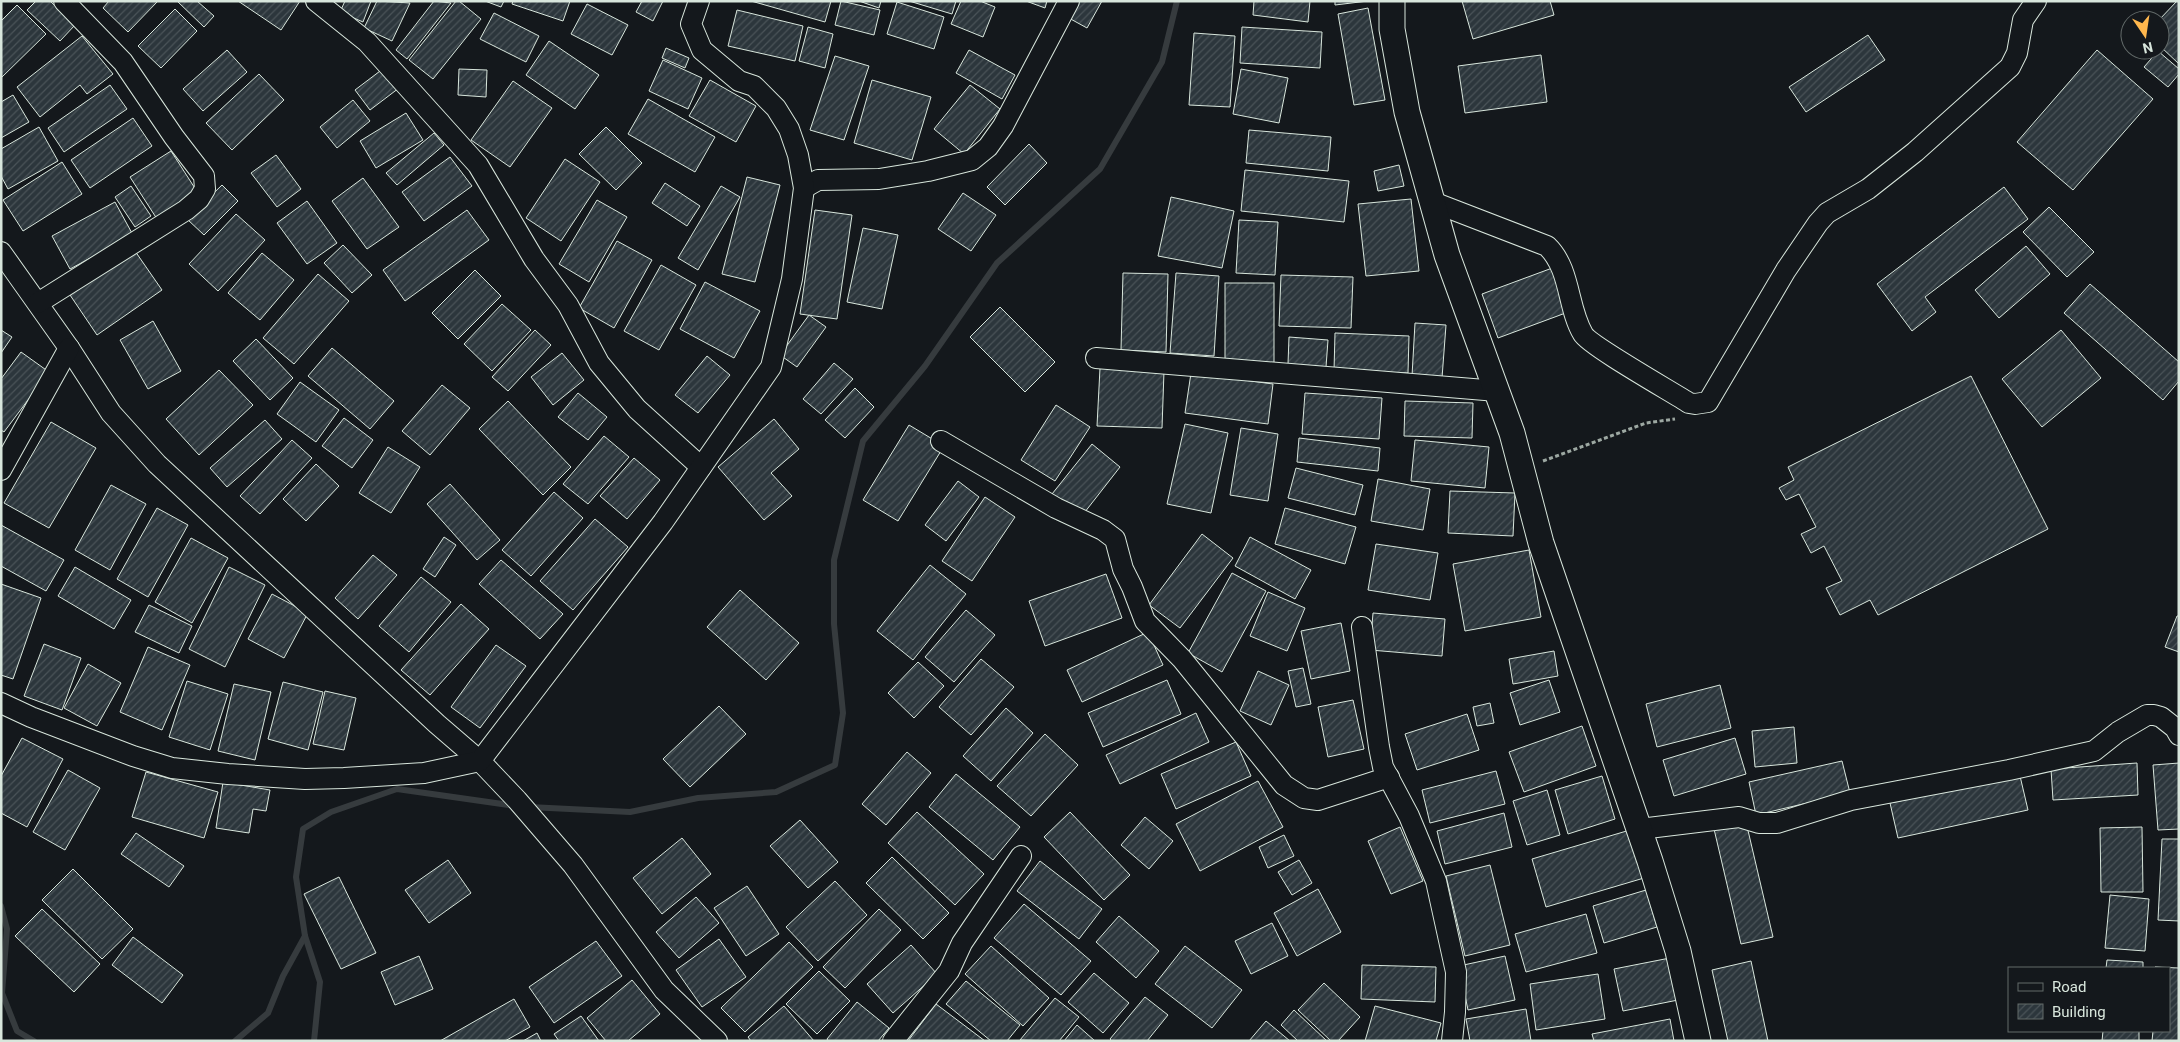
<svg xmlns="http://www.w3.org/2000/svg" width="2180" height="1042" viewBox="0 0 2180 1042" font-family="Roboto,sans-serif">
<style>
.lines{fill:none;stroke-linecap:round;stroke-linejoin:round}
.stream{stroke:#363b3e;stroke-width:6}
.building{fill:url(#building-hatch);stroke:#d8e6dc}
.minor-casing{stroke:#d8e6dc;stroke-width:22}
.tertiary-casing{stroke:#d8e6dc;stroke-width:27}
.path{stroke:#9da8a2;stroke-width:3;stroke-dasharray:4 2.5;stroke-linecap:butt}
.minor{stroke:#14181c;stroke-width:20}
.tertiary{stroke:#14181c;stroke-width:25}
</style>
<defs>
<pattern id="building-hatch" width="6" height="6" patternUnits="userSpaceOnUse" patternTransform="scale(1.25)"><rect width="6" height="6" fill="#2c363c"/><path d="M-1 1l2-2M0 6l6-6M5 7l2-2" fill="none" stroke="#4a5358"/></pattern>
</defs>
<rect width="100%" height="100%" fill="#14181c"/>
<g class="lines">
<g class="stream">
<path d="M529,807L630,812L698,798L776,792L835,765L843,713L834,624V560L863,441L925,366L997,263L1100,169L1162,62L1177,1"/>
<path d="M1,906L7,929L2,993L17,1031L34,1041"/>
<path d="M235,1041L268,1013L283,976L305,936"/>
<path d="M314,1041L320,982L305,936L296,877L303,829L331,812L397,789L516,806"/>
</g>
</g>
<g class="building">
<path d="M36,1H50L75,25L60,41L27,10Z"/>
<path d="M109,1H158L128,32L103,8Z"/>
<path d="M177,1H197L214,16L204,27Z"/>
<path d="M238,1H300L281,30Z"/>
<path d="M345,1H371L363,22L340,12Z"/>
<path d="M377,1L410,3L392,41L364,28Z"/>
<path d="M434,1L451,3L407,59L396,50Z"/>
<path d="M456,1H459L481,19L433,79L409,60Z"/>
<path d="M485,1H504L501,7Z"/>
<path d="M513,1H570L563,21L512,4Z"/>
<path d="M642,1H663L653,21L636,12Z"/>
<path d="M751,1H831L825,22Z"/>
<path d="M841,1L880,10L874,35L835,25Z"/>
<path d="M859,1H881L879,8Z"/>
<path d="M909,1H956L952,14Z"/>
<path d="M961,1H980L995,7L983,37L951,24Z"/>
<path d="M1026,1H1047L1045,8Z"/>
<path d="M1076,1H1102L1087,28L1067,17Z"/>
<path d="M1254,1H1310L1308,22L1253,15Z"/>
<path d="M1335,1H1368L1335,5Z"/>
<path d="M1462,1H1550L1554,15L1473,39Z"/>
<path d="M2177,1H2179V64L2160,46L2159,20Z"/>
<path d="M897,2L944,17L934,49L887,34Z"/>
<path d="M587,4L628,25L612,55L571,34Z"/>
<path d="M17,5L46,34L1,78V21Z"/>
<path d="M1368,8L1385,100L1354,105L1338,14Z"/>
<path d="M175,9L197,31L161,68L138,46Z"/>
<path d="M737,10L803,26L795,61L728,46Z"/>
<path d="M494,13L539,36L526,62L480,39Z"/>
<path d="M808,27L833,34L825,68L799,61Z"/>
<path d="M1242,27L1322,32L1320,68L1240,63Z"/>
<path d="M1194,33L1235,36L1230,107L1189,105Z"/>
<path d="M1868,35L1885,60L1806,112L1789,87Z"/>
<path d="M82,36L113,74L87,94L80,85L40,117L17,87Z"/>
<path d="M549,41L599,75L575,109L526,75Z"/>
<path d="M666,48L689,58L685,68L662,58Z"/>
<path d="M227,50L247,72L203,111L183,89Z"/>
<path d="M969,50L1015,75L1002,99L956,73Z"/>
<path d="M2097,50L2153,99L2073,190L2017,142Z"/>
<path d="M2158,51L2179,69V74L2168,87L2144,67Z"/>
<path d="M1541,55L1547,102L1465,113L1458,66Z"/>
<path d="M835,56L869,66L844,140L810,130Z"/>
<path d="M663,60L702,78L688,109L649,91Z"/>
<path d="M384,68L399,88L370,110L355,90Z"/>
<path d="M459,69L487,70L486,97L458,95Z"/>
<path d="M1241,69L1288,78L1279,123L1233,114Z"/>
<path d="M259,74L284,100L232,150L206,123Z"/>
<path d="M710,80L756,106L736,142L689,116Z"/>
<path d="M872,80L931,97L912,160L854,143Z"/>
<path d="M513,81L552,108L510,167L471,140Z"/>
<path d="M110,85L127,109L64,152L48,128Z"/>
<path d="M970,85L1000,109L964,154L934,129Z"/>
<path d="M13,95L29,122L1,138V102Z"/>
<path d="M648,99L715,137L695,172L628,134Z"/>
<path d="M353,100L370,121L337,148L320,127Z"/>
<path d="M406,113L423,140L376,168L360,141Z"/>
<path d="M133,118L152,146L90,188L71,160Z"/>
<path d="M39,127L58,161L8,189L1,176V149Z"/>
<path d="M606,127L642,163L616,190L579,154Z"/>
<path d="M1249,130L1331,137L1328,171L1246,163Z"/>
<path d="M434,133L444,145L397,185L386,173Z"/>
<path d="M1029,144L1047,163L1005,205L987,187Z"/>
<path d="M171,151L198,193L157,219L130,177Z"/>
<path d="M276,155L301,189L277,207L251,173Z"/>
<path d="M450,157L472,186L424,221L402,192Z"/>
<path d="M565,159L600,182L561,241L526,218Z"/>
<path d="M62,162L82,194L23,231L3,200Z"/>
<path d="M1399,165L1404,186L1378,191L1374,171Z"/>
<path d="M1245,170L1349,181L1344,222L1241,211Z"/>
<path d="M747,177L780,185L755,282L722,274Z"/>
<path d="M363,178L399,227L367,249L332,201Z"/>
<path d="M665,183L700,206L687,226L652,203Z"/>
<path d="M222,185L238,201L204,235L187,219Z"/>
<path d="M131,186L151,216L135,227L115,197Z"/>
<path d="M721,186L740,197L698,270L678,258Z"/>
<path d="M2004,187L2028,219L1925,297L1936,312L1912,331L1877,284Z"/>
<path d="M963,193L996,215L971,251L938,229Z"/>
<path d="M1171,197L1234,211L1222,268L1158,256Z"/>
<path d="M1411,199L1419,271L1366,276L1358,204Z"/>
<path d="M597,200L627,217L589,282L559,264Z"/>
<path d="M307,201L337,243L307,264L277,223Z"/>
<path d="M115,202L133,235L70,269L52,236Z"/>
<path d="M2049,207L2094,252L2067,277L2023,232Z"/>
<path d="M467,210L489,240L405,301L383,270Z"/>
<path d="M815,210L852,215L837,319L800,314Z"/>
<path d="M236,214L265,240L218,291L189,264Z"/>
<path d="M1239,220L1278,222L1275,275L1236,273Z"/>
<path d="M863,228L898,235L882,309L847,302Z"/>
<path d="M617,241L652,260L614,328L579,308Z"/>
<path d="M343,245L372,275L352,293L324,263Z"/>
<path d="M2026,246L2050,274L1999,318L1975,290Z"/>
<path d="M135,251L162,290L97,335L70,295Z"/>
<path d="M262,253L294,280L260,320L228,293Z"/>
<path d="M661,265L696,285L659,350L624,331Z"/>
<path d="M1555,267L1571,311L1498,338L1482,294Z"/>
<path d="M475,270L501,296L458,339L432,313Z"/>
<path d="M1123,273L1168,274L1166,352L1121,350Z"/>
<path d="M1176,273L1219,276L1214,356L1170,353Z"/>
<path d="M318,274L349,301L294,364L263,338Z"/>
<path d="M1281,275L1353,277L1351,328L1279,326Z"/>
<path d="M705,282L760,311L734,358L680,329Z"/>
<rect x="1225" y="283" width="49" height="80"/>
<path d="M2090,284L2179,362V381L2163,400L2064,313Z"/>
<path d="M502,304L531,330L492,371L464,344Z"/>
<path d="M1000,307L1055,362L1025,392L970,337Z"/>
<path d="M809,315L826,327L797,367L780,355Z"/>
<path d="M153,321L181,371L148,389L120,340Z"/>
<path d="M1415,323L1446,325L1442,378L1412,376Z"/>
<path d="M1,330L12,337L1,353Z"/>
<path d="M535,330L551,345L508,391L492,377Z"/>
<path d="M2061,330L2101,378L2042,427L2002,379Z"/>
<path d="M1335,333L1409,336L1408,373L1334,371Z"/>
<path d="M1289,337L1328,340L1326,367L1288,364Z"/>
<path d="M256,339L293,378L270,400L233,361Z"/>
<path d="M332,348L394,401L370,429L308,376Z"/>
<path d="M21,352L49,372L4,432L1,430V379Z"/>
<path d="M562,353L584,380L553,405L531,377Z"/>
<path d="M707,356L730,375L698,413L675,395Z"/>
<path d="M834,363L853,379L821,414L803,399Z"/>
<path d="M1100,368L1164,371L1162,428L1097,426Z"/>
<path d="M219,370L253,405L199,455L166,419Z"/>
<path d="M1191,373L1273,384L1268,424L1185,413Z"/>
<path d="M1971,376L2048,529L1878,615L1870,600L1840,615L1826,588L1842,581L1824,546L1811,553L1801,534L1816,527L1799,494L1786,500L1779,488L1794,480L1788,467Z"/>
<path d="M300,382L339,410L316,442L277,414Z"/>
<path d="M442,385L470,408L430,455L402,431Z"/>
<path d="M855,388L874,407L845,438L825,420Z"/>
<path d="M578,393L607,417L588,440L558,417Z"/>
<path d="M1305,393L1382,398L1379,439L1302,434Z"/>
<path d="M508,401L571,467L543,495L479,429Z"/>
<path d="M1405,401L1473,403L1472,438L1404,436Z"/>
<path d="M1056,405L1090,427L1055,481L1021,460Z"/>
<path d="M344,418L373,440L352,468L322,446Z"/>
<path d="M774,419L799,449L771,473L792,496L764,520L718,467Z"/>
<path d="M265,420L282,439L227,487L210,468Z"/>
<path d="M51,422L96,448L49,528L4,503Z"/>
<path d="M1185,424L1228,433L1211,513L1167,504Z"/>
<path d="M909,425L944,446L898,521L863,500Z"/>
<path d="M1241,428L1278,434L1268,501L1230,495Z"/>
<path d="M604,436L629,457L588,504L563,484Z"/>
<path d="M1299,438L1380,448L1378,471L1297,462Z"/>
<path d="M292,440L312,458L260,514L240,496Z"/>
<path d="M1415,440L1489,447L1485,488L1411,481Z"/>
<path d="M1092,444L1120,467L1081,517L1052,494Z"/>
<path d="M388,447L420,467L391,513L359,493Z"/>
<path d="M634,458L660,480L627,519L600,496Z"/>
<path d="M316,464L339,486L306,521L283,499Z"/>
<path d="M1296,468L1363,485L1355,515L1288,498Z"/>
<path d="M1378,479L1430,489L1423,530L1371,521Z"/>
<path d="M958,481L979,497L946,541L925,525Z"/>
<path d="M450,484L500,540L477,560L427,504Z"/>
<path d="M111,485L146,504L110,570L75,550Z"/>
<path d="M1450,491L1515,493L1513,536L1448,533Z"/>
<path d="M554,492L583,518L531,576L502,550Z"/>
<path d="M985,497L1015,517L972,581L942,561Z"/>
<path d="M157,508L188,525L148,597L117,579Z"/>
<path d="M1285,508L1356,527L1345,564L1275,544Z"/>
<path d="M595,519L628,547L573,610L540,581Z"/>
<path d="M1,525L64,560L46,591L1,566Z"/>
<path d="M1202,534L1233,558L1180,628L1149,605Z"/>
<path d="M444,537L456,545L435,577L423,569Z"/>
<path d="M1250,537L1311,570L1295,599L1235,566Z"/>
<path d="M191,538L228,558L192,623L155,602Z"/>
<path d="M1376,544L1438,553L1430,600L1368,590Z"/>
<path d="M1529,550L1541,617L1465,631L1453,564Z"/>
<path d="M373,555L397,575L358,619L335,598Z"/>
<path d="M501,560L563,614L540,639L479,584Z"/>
<path d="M930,565L966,594L913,660L877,631Z"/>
<path d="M75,567L131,600L114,629L58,596Z"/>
<path d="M229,567L265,585L225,667L189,649Z"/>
<path d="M1232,573L1266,591L1222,672L1188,653Z"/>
<path d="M1106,574L1122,618L1045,646L1029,601Z"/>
<path d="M421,577L451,602L409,652L379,626Z"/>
<path d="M1,584L41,598L13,679L1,675Z"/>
<path d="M740,590L799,643L766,680L707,627Z"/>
<path d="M1268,592L1305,608L1287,651L1250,636Z"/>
<path d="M272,594L308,613L284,658L248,639Z"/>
<path d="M461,604L489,629L430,695L401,670Z"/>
<path d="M149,605L192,626L179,653L135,632Z"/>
<path d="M966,610L995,635L954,682L925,657Z"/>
<path d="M1373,613L1445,619L1442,656L1370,650Z"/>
<path d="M2177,616H2179V652L2165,647Z"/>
<path d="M1341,623L1350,671L1311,679L1301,631Z"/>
<path d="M1148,632L1163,665L1082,702L1067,670Z"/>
<path d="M44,644L81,658L62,710L24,696Z"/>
<path d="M496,645L526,666L480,728L451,707Z"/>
<path d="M148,647L190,665L162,730L120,712Z"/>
<path d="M1554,651L1558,676L1513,684L1509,659Z"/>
<path d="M981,659L1014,687L971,735L939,707Z"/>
<path d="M918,662L944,686L914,718L888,693Z"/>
<path d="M88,664L121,683L97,726L64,708Z"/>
<path d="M1303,668L1311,704L1296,707L1288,671Z"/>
<path d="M1258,671L1289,685L1271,725L1240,711Z"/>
<path d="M1167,680L1181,714L1103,747L1088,713Z"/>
<path d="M1549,680L1560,712L1520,725L1510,693Z"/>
<path d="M187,681L228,694L210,750L169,737Z"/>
<path d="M283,682L323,692L308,750L268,739Z"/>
<path d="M234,684L271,692L255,760L218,751Z"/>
<path d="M1720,685L1731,728L1657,747L1646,704Z"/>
<path d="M325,691L356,698L344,750L313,744Z"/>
<path d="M1353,700L1364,749L1328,757L1318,707Z"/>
<path d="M1490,703L1494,723L1477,726L1473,707Z"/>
<path d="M719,706L746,734L690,787L663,759Z"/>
<path d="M1006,708L1033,733L991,781L963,756Z"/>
<path d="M1196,713L1209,742L1120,784L1106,755Z"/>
<path d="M1467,714L1479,750L1417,770L1405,734Z"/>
<path d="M1582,726L1596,766L1524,792L1509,752Z"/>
<path d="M1794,727L1797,763L1755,767L1752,731Z"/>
<path d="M1045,734L1078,765L1031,816L997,786Z"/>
<path d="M22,738L63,759L27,827L1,813V776Z"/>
<path d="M1735,738L1746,774L1674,796L1663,760Z"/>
<path d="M1236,742L1251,776L1176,809L1161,774Z"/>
<path d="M907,752L931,773L886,825L862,804Z"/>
<path d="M1842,761L1850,793L1756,815L1749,782Z"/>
<path d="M2137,763L2138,795L2053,800L2051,769Z"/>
<path d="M2179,763V829L2158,830L2153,765Z"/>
<path d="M68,770L100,788L65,850L33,832Z"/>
<path d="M1496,771L1505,804L1430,823L1422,790Z"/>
<path d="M146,772L218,792L204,838L132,817Z"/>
<path d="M956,774L1020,827L993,860L929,807Z"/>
<path d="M1602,776L1615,819L1568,834L1555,790Z"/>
<path d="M2020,776L2028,810L1898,838L1890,803Z"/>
<path d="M1258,781L1283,827L1200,871L1176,824Z"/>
<path d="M223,782L270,790L266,811L253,809L249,833L216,828Z"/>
<path d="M1547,790L1560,835L1527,845L1513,801Z"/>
<path d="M917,812L984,874L955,905L888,843Z"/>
<path d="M1070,812L1130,875L1104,900L1044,837Z"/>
<path d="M1504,813L1512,847L1445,864L1437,831Z"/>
<path d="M1145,817L1173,841L1149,869L1121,845Z"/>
<path d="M800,820L838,862L808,888L770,846Z"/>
<path d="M1746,822L1773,937L1741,944L1714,829Z"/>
<path d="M1400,827L1423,881L1391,894L1368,841Z"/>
<path d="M2142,827L2143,892H2101L2100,828Z"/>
<path d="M1630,830L1644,878L1546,907L1532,859Z"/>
<path d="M136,833L184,866L169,887L121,854Z"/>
<path d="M1284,835L1294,856L1268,868L1259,847Z"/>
<path d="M682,838L711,874L662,914L633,878Z"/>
<path d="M2162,839H2179V921L2158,920Z"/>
<path d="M892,857L949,913L923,939L866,883Z"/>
<path d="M448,860L471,893L429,923L405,890Z"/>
<path d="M1299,860L1312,883L1292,895L1278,872Z"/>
<path d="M1040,861L1102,909L1079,939L1017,891Z"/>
<path d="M1490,865L1510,945L1465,956L1446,876Z"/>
<path d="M73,869L133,929L102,959L42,900Z"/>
<path d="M339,877L376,953L341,969L304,894Z"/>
<path d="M835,881L867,915L818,961L786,927Z"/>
<path d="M747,886L779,934L746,956L714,908Z"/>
<path d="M1318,889L1341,932L1297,956L1274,913Z"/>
<path d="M1646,890L1657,927L1604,943L1593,906Z"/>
<path d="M2110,895L2149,899L2145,951L2105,948Z"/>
<path d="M696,897L719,923L679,958L656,932Z"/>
<path d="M1024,904L1091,961L1061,995L994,938Z"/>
<path d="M42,909L100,964L74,992L15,936Z"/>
<path d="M879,909L901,930L845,988L823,967Z"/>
<path d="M1586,914L1597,953L1526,972L1515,934Z"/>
<path d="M1119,916L1159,951L1136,978L1096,942Z"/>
<path d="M1272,923L1288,956L1251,974L1235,941Z"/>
<path d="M133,937L183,975L162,1003L112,965Z"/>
<path d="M719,939L746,977L702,1007L676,970Z"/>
<path d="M596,941L622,976L554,1023L529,987Z"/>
<path d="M789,942L813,967L745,1032L721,1008Z"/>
<path d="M911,945L937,974L893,1013L867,984Z"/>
<path d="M991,946L1049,998L1023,1026L965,974Z"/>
<path d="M1185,946L1242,990L1212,1028L1155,984Z"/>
<path d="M419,956L433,989L395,1005L381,972Z"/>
<path d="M1505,956L1515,1000L1468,1010L1459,966Z"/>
<path d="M1675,957L1683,999L1623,1011L1614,969Z"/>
<path d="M2107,960L2143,962V968H2106Z"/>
<path d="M1751,961L1768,1041H1728L1712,970Z"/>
<path d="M1362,965L1436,967L1435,1002L1361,999Z"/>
<path d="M2155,967L2179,968V1041H2152L2153,1031H2169V968Z"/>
<path d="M819,971L850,1001L817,1034L786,1004Z"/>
<path d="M1094,973L1129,1003L1103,1033L1068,1002Z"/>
<path d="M1598,974L1605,1019L1536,1030L1530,984Z"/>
<path d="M632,980L660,1014L628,1041H606L587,1018Z"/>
<path d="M966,981L1020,1025L1007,1041H991L946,1004Z"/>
<path d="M1324,983L1360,1017L1338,1041H1331L1298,1010Z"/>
<path d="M1145,997L1168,1015L1147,1041H1112L1110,1039Z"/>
<path d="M1055,998L1079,1017L1059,1041L1020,1040Z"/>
<path d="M514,999L530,1027L505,1041H440Z"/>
<path d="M857,1002L889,1028L878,1041H828L827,1039Z"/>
<path d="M936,1004L985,1041H908Z"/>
<path d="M784,1006L814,1041H751L748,1037Z"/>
<path d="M1375,1006L1441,1023L1436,1041H1365Z"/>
<path d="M1526,1009L1531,1041H1470L1466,1019Z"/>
<path d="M1294,1010L1327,1041H1298L1281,1025Z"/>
<path d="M581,1016L599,1041H559L554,1034Z"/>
<path d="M1670,1019L1674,1041H1594L1592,1034Z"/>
<path d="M1266,1021L1290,1041H1249Z"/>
<path d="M1077,1025L1095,1041H1064Z"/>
<path d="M2103,1031H2139V1041H2102Z"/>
<path d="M537,1033L541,1041H523Z"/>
</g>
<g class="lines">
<defs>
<g id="minor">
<path d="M316,1L367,42L478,165L534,259L568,305L599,363L637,409L701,467"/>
<path d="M804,188L818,180L879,179L928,171L972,160L988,147L1003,126L1069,1"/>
<path d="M1433,202L1547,246C1571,269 1567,307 1583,334C1589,345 1672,392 1689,403L1695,404L1708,402L1786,270L1818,223L1827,213L1868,189L1915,152L2010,67L2017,53L2023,20L2036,1"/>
<path d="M1,252L69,348L111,413L157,464L437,724L480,761L517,800L573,865L664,990L717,1041"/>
<path d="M38,303L186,210L199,199L205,189L204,176L174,137L123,62L64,1"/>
<path d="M1096,358L1497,391"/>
<path d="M941,441L1056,508L1103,530L1115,539L1123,569L1132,587L1145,621L1182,659L1284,785L1304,798L1318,800L1389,777"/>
<path d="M1,470L69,348"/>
<path d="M1362,627L1379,747L1383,767L1409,816L1436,881L1456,972L1455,1012L1452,1041"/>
<path d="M1,703L31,717L133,756L172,768L228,774L305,779L344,778L424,773L480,761L663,522L771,367L792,279L804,188L798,155L789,129L776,108L754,86L739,81L702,50L691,24L699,1"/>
<path d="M1640,829L1739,817L1759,823H1777L1851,800L2009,770L2094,751L2118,732L2147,715H2154L2161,717L2175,728L2179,735"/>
<path d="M893,1041L949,971L962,943L1021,856"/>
</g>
<path id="tertiary" d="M1392,1V29L1407,112L1447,255L1512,433L1541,543L1650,861L1678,951L1698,1041"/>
</defs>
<use href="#minor" class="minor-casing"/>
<use href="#tertiary" class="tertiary-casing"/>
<path class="path" d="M1543,461L1646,423L1675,419"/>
<use href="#minor" class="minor"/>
<use href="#tertiary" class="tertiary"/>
</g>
<rect width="2180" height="1042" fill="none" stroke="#d8e6dc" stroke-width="5"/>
<rect x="2008" y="967" width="162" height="65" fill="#14181c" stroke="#626a69"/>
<rect x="2018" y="983" width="25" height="8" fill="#14181c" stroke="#626a69"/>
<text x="2052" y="992" font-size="15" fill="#d8e6dc">Road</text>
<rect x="2018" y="1004" width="25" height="15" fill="url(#building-hatch)" stroke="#626a69"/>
<text x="2052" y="1017" font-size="15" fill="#d8e6dc">Building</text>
<g transform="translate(2145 35) rotate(167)"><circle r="24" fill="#14181c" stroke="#626a69"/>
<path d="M0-4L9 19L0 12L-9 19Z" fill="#ffb74d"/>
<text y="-8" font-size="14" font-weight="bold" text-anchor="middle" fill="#d8e6dc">N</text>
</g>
</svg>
